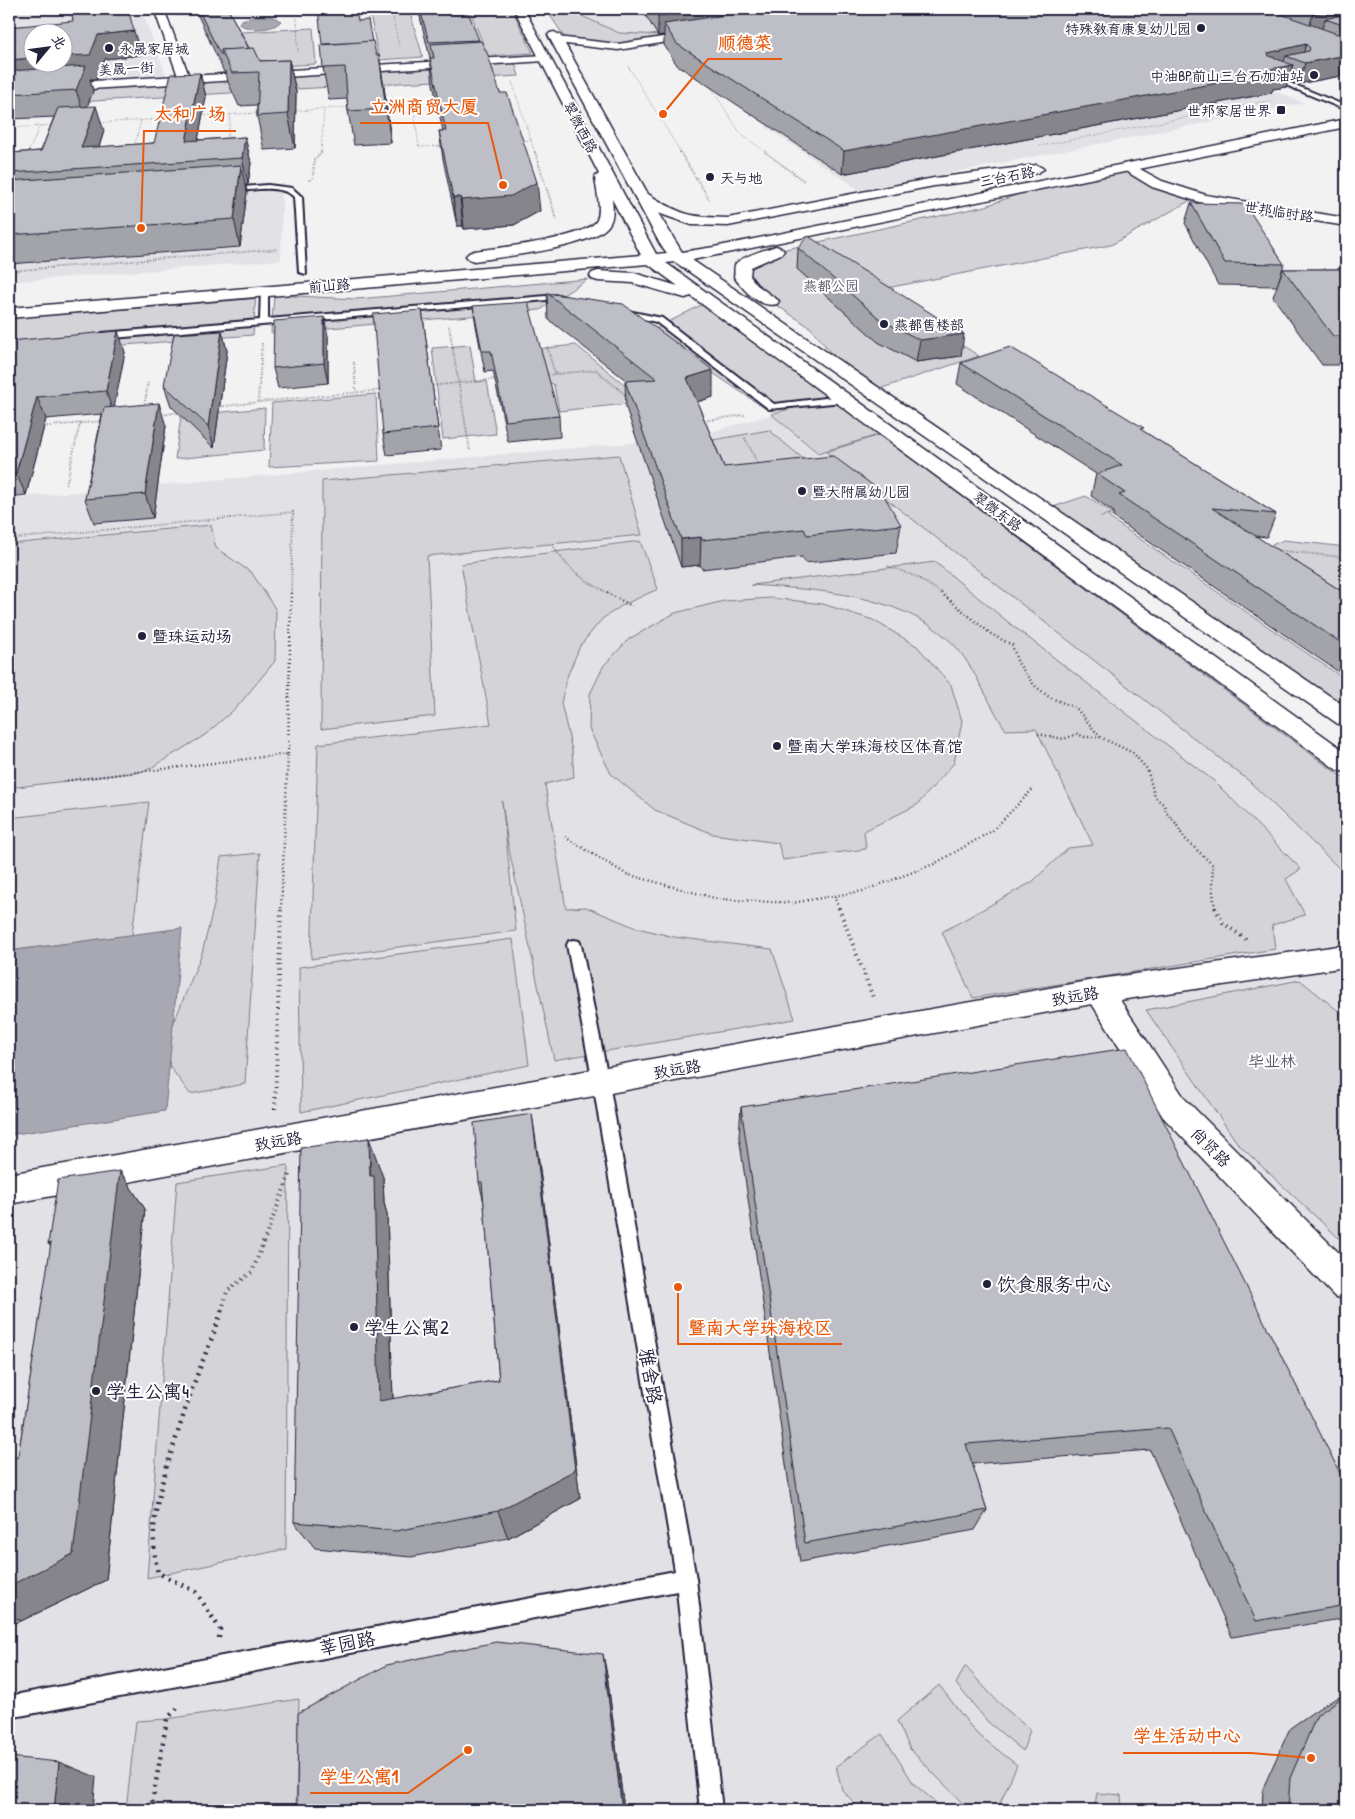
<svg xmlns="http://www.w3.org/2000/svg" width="1355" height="1819" viewBox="0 0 1355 1819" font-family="'Patrick Hand','LXGW WenKai TC',sans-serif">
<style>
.built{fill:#e2e2e6;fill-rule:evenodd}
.green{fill:#d3d3d8;stroke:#7a7a8a}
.water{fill:#a8a8b2;stroke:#727282}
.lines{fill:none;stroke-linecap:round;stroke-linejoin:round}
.service-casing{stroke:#22223b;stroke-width:4}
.minor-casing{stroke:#22223b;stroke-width:3}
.primary-casing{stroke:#22223b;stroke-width:3}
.path-far4{stroke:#22223b;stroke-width:1;stroke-dasharray:0.5 2;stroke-linecap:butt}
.path-far3{stroke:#22223b;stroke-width:2;stroke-dasharray:0.5 2;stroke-linecap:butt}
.path-far2{stroke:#22223b;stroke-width:2.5;stroke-dasharray:1 3;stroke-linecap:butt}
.path-far1{stroke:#22223b;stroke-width:4;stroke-dasharray:1 4.5;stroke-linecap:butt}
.path{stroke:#22223b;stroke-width:4.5;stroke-dasharray:2 5.5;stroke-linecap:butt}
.service{fill:#fff;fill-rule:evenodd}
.minor{fill:#fff;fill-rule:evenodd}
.primary{fill:#fff;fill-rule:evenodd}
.wall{fill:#a3a3aa;stroke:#22223b}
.shaded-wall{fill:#85858b;stroke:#22223b}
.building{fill:#bebec6;stroke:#22223b}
.poi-dot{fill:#22223b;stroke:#fff;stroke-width:2}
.labels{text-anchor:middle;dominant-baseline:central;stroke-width:4;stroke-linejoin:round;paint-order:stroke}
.far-poi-label{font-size:14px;fill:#22223b;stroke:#fff;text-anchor:start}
.far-street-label{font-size:14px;fill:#22223b;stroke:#fff}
.far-park-label{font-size:14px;fill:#57576a;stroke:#fff}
.poi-label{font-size:16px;fill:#22223b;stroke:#fff;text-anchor:start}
.street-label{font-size:16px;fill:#22223b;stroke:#fff}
.park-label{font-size:16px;fill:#57576a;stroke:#fff}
.near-poi-label{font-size:19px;fill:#22223b;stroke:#fff;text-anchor:start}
.near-street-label{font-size:19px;fill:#22223b;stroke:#fff}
.leader{fill:none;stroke:#e8590c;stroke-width:2}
.callout-dot{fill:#e8590c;stroke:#fff;stroke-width:2}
.callout-label{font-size:18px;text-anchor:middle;font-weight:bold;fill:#e8590c;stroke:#fff;stroke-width:4;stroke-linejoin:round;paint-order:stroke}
</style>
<rect width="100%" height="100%" fill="#f2f2f3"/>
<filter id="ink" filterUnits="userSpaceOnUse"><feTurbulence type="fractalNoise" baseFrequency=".02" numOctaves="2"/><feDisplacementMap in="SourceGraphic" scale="10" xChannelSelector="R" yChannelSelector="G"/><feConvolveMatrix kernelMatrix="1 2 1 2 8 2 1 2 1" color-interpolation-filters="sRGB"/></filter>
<g filter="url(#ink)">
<g class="built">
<path d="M9,9H141L166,75L9,84ZM32,32H62V62H32Z"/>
<path d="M171,9H321L175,17Z"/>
<path d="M577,9H860L669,39L663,35L619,33L582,16Z"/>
<path d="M1183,53L1304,103L861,191L766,127Z"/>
<path d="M282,190L281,260L9,282V208Z"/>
<path d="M771,415L818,454L888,432L1346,765V1810H9V498L688,438Z"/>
</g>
<g class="green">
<path d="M369,9H409L423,57L379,60Z"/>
<path d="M469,9H512L533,53L488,56Z"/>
<path d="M546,9H577L582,16L619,33L663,35L666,37L616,45L565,38Z"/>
<path d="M313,28L316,64L259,67L241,32Z"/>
<path d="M515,63L519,76L9,106V93Z"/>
<path d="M1129,167L1191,200L1111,245L876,290L979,356L873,391L846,372L811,328L751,288L743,265L772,252L986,206L1046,184Z"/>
<path d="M588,279L540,310L271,333L274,295L357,299Z"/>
<path d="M256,294L253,335L9,354V316Z"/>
<path d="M703,304L888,432L818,453L771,414L829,398L766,409L651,331Z"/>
<path d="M470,345L476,382L487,381L496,434L443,439L432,348Z"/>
<path d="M576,345L646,402L559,411L554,385L542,378L536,349Z"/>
<path d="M376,394L379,461L269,467L272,403Z"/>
<path d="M265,408L264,450L175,459L181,416Z"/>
<path d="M769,430L827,479L733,488L713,440Z"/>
<path d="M879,435L1346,780V875L1249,781L826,452Z"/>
<path d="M619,455L642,535L427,556L435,716L321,729L322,481Z"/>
<path d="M1086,496L1115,514L1108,517L1346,680V714L1050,508Z"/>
<path d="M211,525L216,548L252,573L276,610L275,661L238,706L205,735L146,771L9,788V544Z"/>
<path d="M1284,540L1346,547V621L1247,555Z"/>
<path d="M640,541L658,589L623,605L602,619L580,646L567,677L561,703L572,750L574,777L545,784L566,908L586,907L634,927L674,937L772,949L795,1019L554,1060L508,845L502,801L516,931L311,959L318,744L491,724L461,564Z"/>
<path d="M935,562L1013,626L1214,781L1301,869L1286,879L1305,915L1272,925L1275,949L973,998L942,932L1032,882L1068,848L1093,845L1036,729L1006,730C988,704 972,660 949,640C897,593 817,590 751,585Z"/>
<path d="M772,598L823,604L873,620L917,646L951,685L962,721L954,763L917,805L864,831L866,849L783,860L778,843L713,834L655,810L611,774L589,729L590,694L604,665L629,639L675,613L724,601Z"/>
<path d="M149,802L132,935L9,951V818Z"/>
<path d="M260,853L245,1084L190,1094L168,1064L170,1032L202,953L214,905L221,857Z"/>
<path d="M513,939L529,1065L301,1112L299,967Z"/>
<path d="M1300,980L1346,1017V1245L1238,1144L1146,1010Z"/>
<path d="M288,1165L286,1549L147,1578L177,1182Z"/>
<path d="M965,1666L999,1703L1030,1730L1023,1751L988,1722L956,1684Z"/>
<path d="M939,1685L975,1732L1017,1765L997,1810H969L910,1749L897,1721Z"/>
<path d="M299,1699L296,1810H126L136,1721L167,1719Z"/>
<path d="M882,1734L914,1784L945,1810H861L842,1790L836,1766Z"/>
<path d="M1097,1793L1121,1795L1122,1810H1094Z"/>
</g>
<g class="water">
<path d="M258,16H271L281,21C273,31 249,31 239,24L241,20Z"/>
<path d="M182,928L165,1111L9,1135V951Z"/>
</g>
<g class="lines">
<defs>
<g id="service">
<path d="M1269,76H1273L1346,106V110L1269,78Z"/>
<path d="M268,185L292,188L302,197L306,274L299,272L294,197C280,183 249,191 230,192L226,190L230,188Z"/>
<path d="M261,289L268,291V319L558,295L570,299L566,301L558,299L102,339L98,336L102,333L260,320Z"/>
<path d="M618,309L662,318L774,404L843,396L847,399L843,402L769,409L656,322L618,313Z"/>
<path d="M574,940L579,941L581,945L609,1083L696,1579L722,1810H700L677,1591L9,1718V1696L675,1571L593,1083L567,945L569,941Z"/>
</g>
<g id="minor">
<path d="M154,9H164L189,76L545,55L551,58L545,61L9,94V86L178,76Z"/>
<path d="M701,31L705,32L707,34L705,36L618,50L557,43L551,40L557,37L618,44Z"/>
<path d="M1129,163L1162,181L1206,195L1346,218V226L1199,202L1152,187L1124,170L1122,167L1124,164Z"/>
<path d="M1346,945V967L1120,1000L1185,1099L1346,1260V1300L1334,1296L1163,1117L1092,1004L9,1204V1174L1099,979Z"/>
</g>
<g id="primary">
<path d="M514,9H524L656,254L667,253L660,244L548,35L550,33L554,32L560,35L648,194C682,215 688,217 728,218L934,178L1037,165L1044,169L1037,173L934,186L728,226L692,225L658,213L682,252L714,247L1346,119V127L692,260L1346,707V726L1338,724L675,262L666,263L1346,752V772L1337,770L691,296L685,298L633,283L598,281L592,279L590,276L592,273L598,271L634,273L678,286L648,264L9,318V308L641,255L612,199C613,208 614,219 608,226C589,249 505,256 474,261L469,259L466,256L469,253L474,251C496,248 588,239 597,220C602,208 596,189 595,177L599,174Z"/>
<path d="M776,246L781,248L784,251L781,254L751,267L750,276L757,285L779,301L777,304C760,309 743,289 734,277C735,273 734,268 735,265C739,257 768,249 776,246Z"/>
</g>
</defs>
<use href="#service" class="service-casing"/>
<use href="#minor" class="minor-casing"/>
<use href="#primary" class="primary-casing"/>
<g class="path-far4">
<path d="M392,13L399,47"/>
<path d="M297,18L298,52"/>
<path d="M628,66L681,153"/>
<path d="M512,82L535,153"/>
<path d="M710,86L741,134L767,153"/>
<path d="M383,105L413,103L419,147L444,146"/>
<path d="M294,111L352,107"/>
<path d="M199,116L260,113"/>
<path d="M99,123L163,119"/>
<path d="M9,128L55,125"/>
<path d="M227,141L231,114"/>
<path d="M520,141L532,140"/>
<path d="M1040,146L1274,100"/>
<path d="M134,148L141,120"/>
<path d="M28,153L40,126"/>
<path d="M321,153L324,109"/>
</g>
<g class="path-far3">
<path d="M535,152L557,221"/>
<path d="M680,152L709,199"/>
<path d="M765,152L804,181"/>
<path d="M309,180L313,178L314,160L322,152"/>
<path d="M9,271L280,249"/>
<path d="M449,326L470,451"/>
<path d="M262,343L258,402L383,390"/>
<path d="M547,347L555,374"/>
<path d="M354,362L356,392"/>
<path d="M546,375L596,370L629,398"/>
<path d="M429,386L497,379"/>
<path d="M217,407L258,402"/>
<path d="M144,408L148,382"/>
<path d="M160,415L181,412"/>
<path d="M702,421L745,415"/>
<path d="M40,427L104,421"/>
<path d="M745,438L759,466"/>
<path d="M66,485L80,423"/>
<path d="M1101,517L1117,511"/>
<path d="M9,539L293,512L291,594"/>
<path d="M553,545C566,569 586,582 610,594"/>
<path d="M1275,550L1342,557L1346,570"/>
<path d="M888,566L917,577L943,594"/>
</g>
<g class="path-far2">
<path d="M607,593L632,606"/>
<path d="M941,593L991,634L1012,645L1018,663L1034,685L1049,697L1076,708L1100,737"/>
<path d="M1038,734L1064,739L1077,734L1085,737H1100L1133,753L1147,769L1155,797L1164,805L1166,812L1175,822L1184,838L1213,865L1212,885L1215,909"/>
<path d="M288,754L291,593"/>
<path d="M63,781L288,754L281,909"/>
<path d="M565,837L626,874L718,899L792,903L863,891L934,864L992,831L1033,789"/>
<path d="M834,896L839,909"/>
</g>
<g class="path-far1">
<path d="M839,908L874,1000"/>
<path d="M1215,908L1223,923L1247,940"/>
<path d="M275,1109L281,908"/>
<path d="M222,1310L227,1291L252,1272L291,1171"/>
</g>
<g class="path">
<path d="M219,1638L220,1629L196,1592L158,1573C146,1523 162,1482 177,1435C184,1414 190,1393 198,1373C206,1351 216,1331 222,1308"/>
<path d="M151,1810L167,1719L180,1705"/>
</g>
<use href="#service" class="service"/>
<use href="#minor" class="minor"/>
<use href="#primary" class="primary"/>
</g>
<g class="wall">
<path d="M9,9H13L15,27L141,55L105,59L97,79H90L93,91L87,106L104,131L99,147L154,143L200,73L206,97L198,140L245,137L251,163L248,184L246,185L247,192L240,247L9,264V153L41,151L54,117L12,119L9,127Z"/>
<path d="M195,9H228L249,49L260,61L289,60L296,92L295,148L264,150L257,116V105L239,106L228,82L226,72H224Z"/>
<path d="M418,9H456L458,13L479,40L540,211L514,225L464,229L463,226H457L443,159L439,131H443L433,84L430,58Z"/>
<path d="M638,9H1346V75L1298,84L1288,80L1286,87L1273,89L1271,93L842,174L677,65L664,45V35L658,36L643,11Z"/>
<path d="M376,55L384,87L391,143L354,145L348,111L347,99L329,100L323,68Z"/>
<path d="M1191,203L1284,264L1277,286L1218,285L1185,223Z"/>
<path d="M798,248L961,356L916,362L878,342L797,269Z"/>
<path d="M1283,269H1346V365H1322L1273,297Z"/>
<path d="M547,293L713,397L697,402L724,467L901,525L896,553L805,563L802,557L702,569L700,565L681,567L626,408L625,381H627L548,319Z"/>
<path d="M473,306L559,416L560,437L508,442L493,371L485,372L476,326Z"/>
<path d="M422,310L441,450L387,455L383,434Z"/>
<path d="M222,331L227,351L214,448L171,406L164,385Z"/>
<path d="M328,336V383L278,388L273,368Z"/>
<path d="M9,341L125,352L114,407L166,426L153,518L94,523L85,499L102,414L46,419L26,495L9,497Z"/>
<path d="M961,363L1143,431L1276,514L1267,537L1255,536L1346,594V677L1113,517L1114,512L1091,496L1096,474L957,384Z"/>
<path d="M741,1107L1346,1485V1618L1232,1637L1150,1450L972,1464L987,1510L975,1530L800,1562L739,1136Z"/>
<path d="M538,1154L580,1499L508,1538L411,1557L315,1548L294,1522L383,1177L384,1203L387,1214L393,1399L499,1380L484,1203L479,1182Z"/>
<path d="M120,1171L145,1209L106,1580L21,1621L9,1624V1459L18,1457L51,1247L48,1244Z"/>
<path d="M607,1674L624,1810H297Z"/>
<path d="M1346,1694V1810H1262L1263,1788L1290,1728L1325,1704Z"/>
</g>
<g class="shaded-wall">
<path d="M9,9H13L17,51L9,27Z"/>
<path d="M704,9H831L664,24V35L658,36V16Z"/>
<path d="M1338,9H1346V23L1325,19L1321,31L1307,35L1313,14Z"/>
<path d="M134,31L141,55L105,59L97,79H90L93,91L84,115L76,90L9,85V60L32,58V62H62V56L98,35Z"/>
<path d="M1306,44L1301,61L1286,56L1282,67L1293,65L1286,87L1273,89L1271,93L842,174L844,151Z"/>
<path d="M379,55L384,87L391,143L386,109Z"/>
<path d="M1346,55V75L1298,84L1305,63Z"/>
<path d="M289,60L296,92L295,148L288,114Z"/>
<path d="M200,73L206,97L194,161L186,141Z"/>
<path d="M96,106L104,131L92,168L81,148Z"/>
<path d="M9,111L12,119L9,127Z"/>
<path d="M245,137L251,163L248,184L242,158Z"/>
<path d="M241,165L247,192L240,247L234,219Z"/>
<path d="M537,182L540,211L514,225L464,229L461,200Z"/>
<path d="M453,197H460L463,226H457Z"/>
<path d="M324,317L328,336V383L324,363Z"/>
<path d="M118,331L125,352L113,413L106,391Z"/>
<path d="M222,331L227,351L214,448L208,426Z"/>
<path d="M964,334L961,356L916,362L920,340Z"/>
<path d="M713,370V397L687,405V378Z"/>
<path d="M37,397L46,419L26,495L16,473Z"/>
<path d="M159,403L166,426L153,518L145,494Z"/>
<path d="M701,537L700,565L681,567V539Z"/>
<path d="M532,1114L538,1154L580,1499L508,1538L498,1511Z"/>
<path d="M369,1138L383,1177L384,1203L387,1214L394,1432L379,1401Z"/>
<path d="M120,1171L145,1209L106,1580L21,1621L9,1614V1586Z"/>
<path d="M603,1654L607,1674L624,1810H622Z"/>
<path d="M59,1762L96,1777L93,1810H54Z"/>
</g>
<g class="building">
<path d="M71,9H128L134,31L98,35L90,55L62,56V32H32V58L9,60V22V27L73,21Z"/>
<path d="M198,9H228L249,49L221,50L222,54H220Z"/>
<path d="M318,9H356L358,21L368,20L372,42L322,44Z"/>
<path d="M420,9H456L458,13L468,12L479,40L429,42Z"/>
<path d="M653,9H704L658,16Z"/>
<path d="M767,9H1267L1346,37V55L1305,63L1286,56L1309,51L1310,48L1306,44L1268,53L1269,56L1293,65L1271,69L1278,72L844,151L677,44L664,24Z"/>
<path d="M1297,9H1338L1313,14Z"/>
<path d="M1346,14V26L1325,19Z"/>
<path d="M373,41L376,55H379L386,109L348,111L345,67L323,68L321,45Z"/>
<path d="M481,41L488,55L500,93H507L537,182L511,196L461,200L460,197H453L439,131H446L430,58H434L431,44Z"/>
<path d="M254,48L260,61L289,60L288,114L257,116L259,72L232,73L221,50Z"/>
<path d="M86,66L76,90L9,94V71Z"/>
<path d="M200,73L186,141L245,137L242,158L9,173V153L41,151L58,108L96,106L81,148L154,143L171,74Z"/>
<path d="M241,165L234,219L9,235V181Z"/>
<path d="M1191,203L1245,204L1284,264L1225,263Z"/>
<path d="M808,236L964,334L920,340L881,320L798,248Z"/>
<path d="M1283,269H1346V336H1333Z"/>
<path d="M547,293L623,304L713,370L687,378L724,467L833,456L882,492L901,525L807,535L804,529L702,540L701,537L681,539L625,381L657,379Z"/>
<path d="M528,302L559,416L505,421L491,351H482L473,306Z"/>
<path d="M422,310L438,428L383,434L373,314Z"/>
<path d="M324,317V363L273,368L274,321Z"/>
<path d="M118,331L106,391L37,397L16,473H9V341Z"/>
<path d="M222,331L208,426L164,385L174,334Z"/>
<path d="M1010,347L1144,428L1140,429L1276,514L1212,508L1346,594V646L1119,495L1125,493L1097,474L1122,465L961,363Z"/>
<path d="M159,403L145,494L85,499L104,408Z"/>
<path d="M1127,1048L1346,1485V1605L1256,1621L1168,1428L966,1444L987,1510L805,1543L741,1107Z"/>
<path d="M532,1114L575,1470L498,1511L396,1531L294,1522L301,1148L369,1138L370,1176H374L379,1401L499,1380L482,1182H479L474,1123Z"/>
<path d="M120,1171L73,1554L9,1586V1459L18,1457L51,1243L48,1244L58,1180Z"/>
<path d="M496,1642L603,1654L622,1810H523V1808L510,1810H297L298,1713L387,1665Z"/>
<path d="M1346,1695V1810H1288L1290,1778L1317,1715Z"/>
<path d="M9,1757L59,1762L54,1810H9Z"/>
</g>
</g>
<g class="poi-dot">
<circle cx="1201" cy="28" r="5"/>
<circle cx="109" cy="48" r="5"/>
<circle cx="1314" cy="75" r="5"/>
<rect x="1276" y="105" width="10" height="10" rx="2.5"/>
<circle cx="710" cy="177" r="5"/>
<circle cx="884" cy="324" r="5"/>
<circle cx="802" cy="491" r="5"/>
<circle cx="142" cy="636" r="5"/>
<circle cx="777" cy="746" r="5"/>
<circle cx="987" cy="1284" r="5"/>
<circle cx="354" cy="1327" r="5"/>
<circle cx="96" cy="1391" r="5"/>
</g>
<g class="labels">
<g class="far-poi-label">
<text x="1191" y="28" text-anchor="end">特殊教育康复幼儿园</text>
<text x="119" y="48">永晟家居城</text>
<text x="1304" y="75" text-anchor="end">中油BP前山三台石加油站</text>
<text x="1271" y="110" text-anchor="end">世邦家居世界</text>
<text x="720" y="177">天与地</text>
<text x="894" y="324">燕都售楼部</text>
<text x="812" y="491">暨大附属幼儿园</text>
</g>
<g class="far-street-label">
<text transform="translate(126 68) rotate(-3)">美晟一街</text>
<text transform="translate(581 127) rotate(62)">翠微西路</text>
<text transform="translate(1007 176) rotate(-11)">三台石路</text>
<text transform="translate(1279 211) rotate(9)">世邦临时路</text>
<text transform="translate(329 285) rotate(-5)">前山路</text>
<text transform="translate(998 511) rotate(36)">翠微东路</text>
</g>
<g class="far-park-label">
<text x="831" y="285">燕都公园</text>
</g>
<g class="poi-label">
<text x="152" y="636">暨珠运动场</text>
<text x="787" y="746">暨南大学珠海校区体育馆</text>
</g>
<g class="street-label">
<text transform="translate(1075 996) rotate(-10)">致远路</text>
<text transform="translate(677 1069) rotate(-10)">致远路</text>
<text transform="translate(278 1141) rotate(-10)">致远路</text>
<text transform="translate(1211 1147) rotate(45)">尚贤路</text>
</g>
<g class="park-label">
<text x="1272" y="1061">毕业林</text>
</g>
<g class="near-poi-label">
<text x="997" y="1284">饮食服务中心</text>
<text x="364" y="1327">学生公寓2</text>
<text x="106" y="1391">学生公寓4</text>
</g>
<g class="near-street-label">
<text transform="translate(651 1376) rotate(80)">雅舍路</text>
<text transform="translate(347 1643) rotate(-11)">莘园路</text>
</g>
</g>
<path class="leader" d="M663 114L708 59H782M503 185L488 123H360M141 228L144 131H236M678 1287L678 1344H842M1311 1758L1251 1753H1123M468 1750L408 1793H310"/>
<g class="callout-dot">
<circle cx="663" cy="114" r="5"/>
<circle cx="503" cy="185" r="5"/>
<circle cx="141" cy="228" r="5"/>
<circle cx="678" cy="1287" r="5"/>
<circle cx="1311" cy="1758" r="5"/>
<circle cx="468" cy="1750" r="5"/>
</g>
<g class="callout-label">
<text x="745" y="49">顺德菜</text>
<text x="424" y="113">立洲商贸大厦</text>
<text x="190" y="120">太和广场</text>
<text x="760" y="1334">暨南大学珠海校区</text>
<text x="1187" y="1742">学生活动中心</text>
<text x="359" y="1783">学生公寓1</text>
</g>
<rect width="1355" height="1819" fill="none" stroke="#fff" stroke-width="30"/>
<rect x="15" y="15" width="1325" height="1789" fill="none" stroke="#22223b" stroke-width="2" filter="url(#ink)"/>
<g transform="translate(48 48) rotate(61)"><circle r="24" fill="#ffffff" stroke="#a7a7b1"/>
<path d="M0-4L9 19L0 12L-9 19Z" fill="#22223b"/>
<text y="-8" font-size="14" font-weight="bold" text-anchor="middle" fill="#22223b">北</text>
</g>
</svg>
